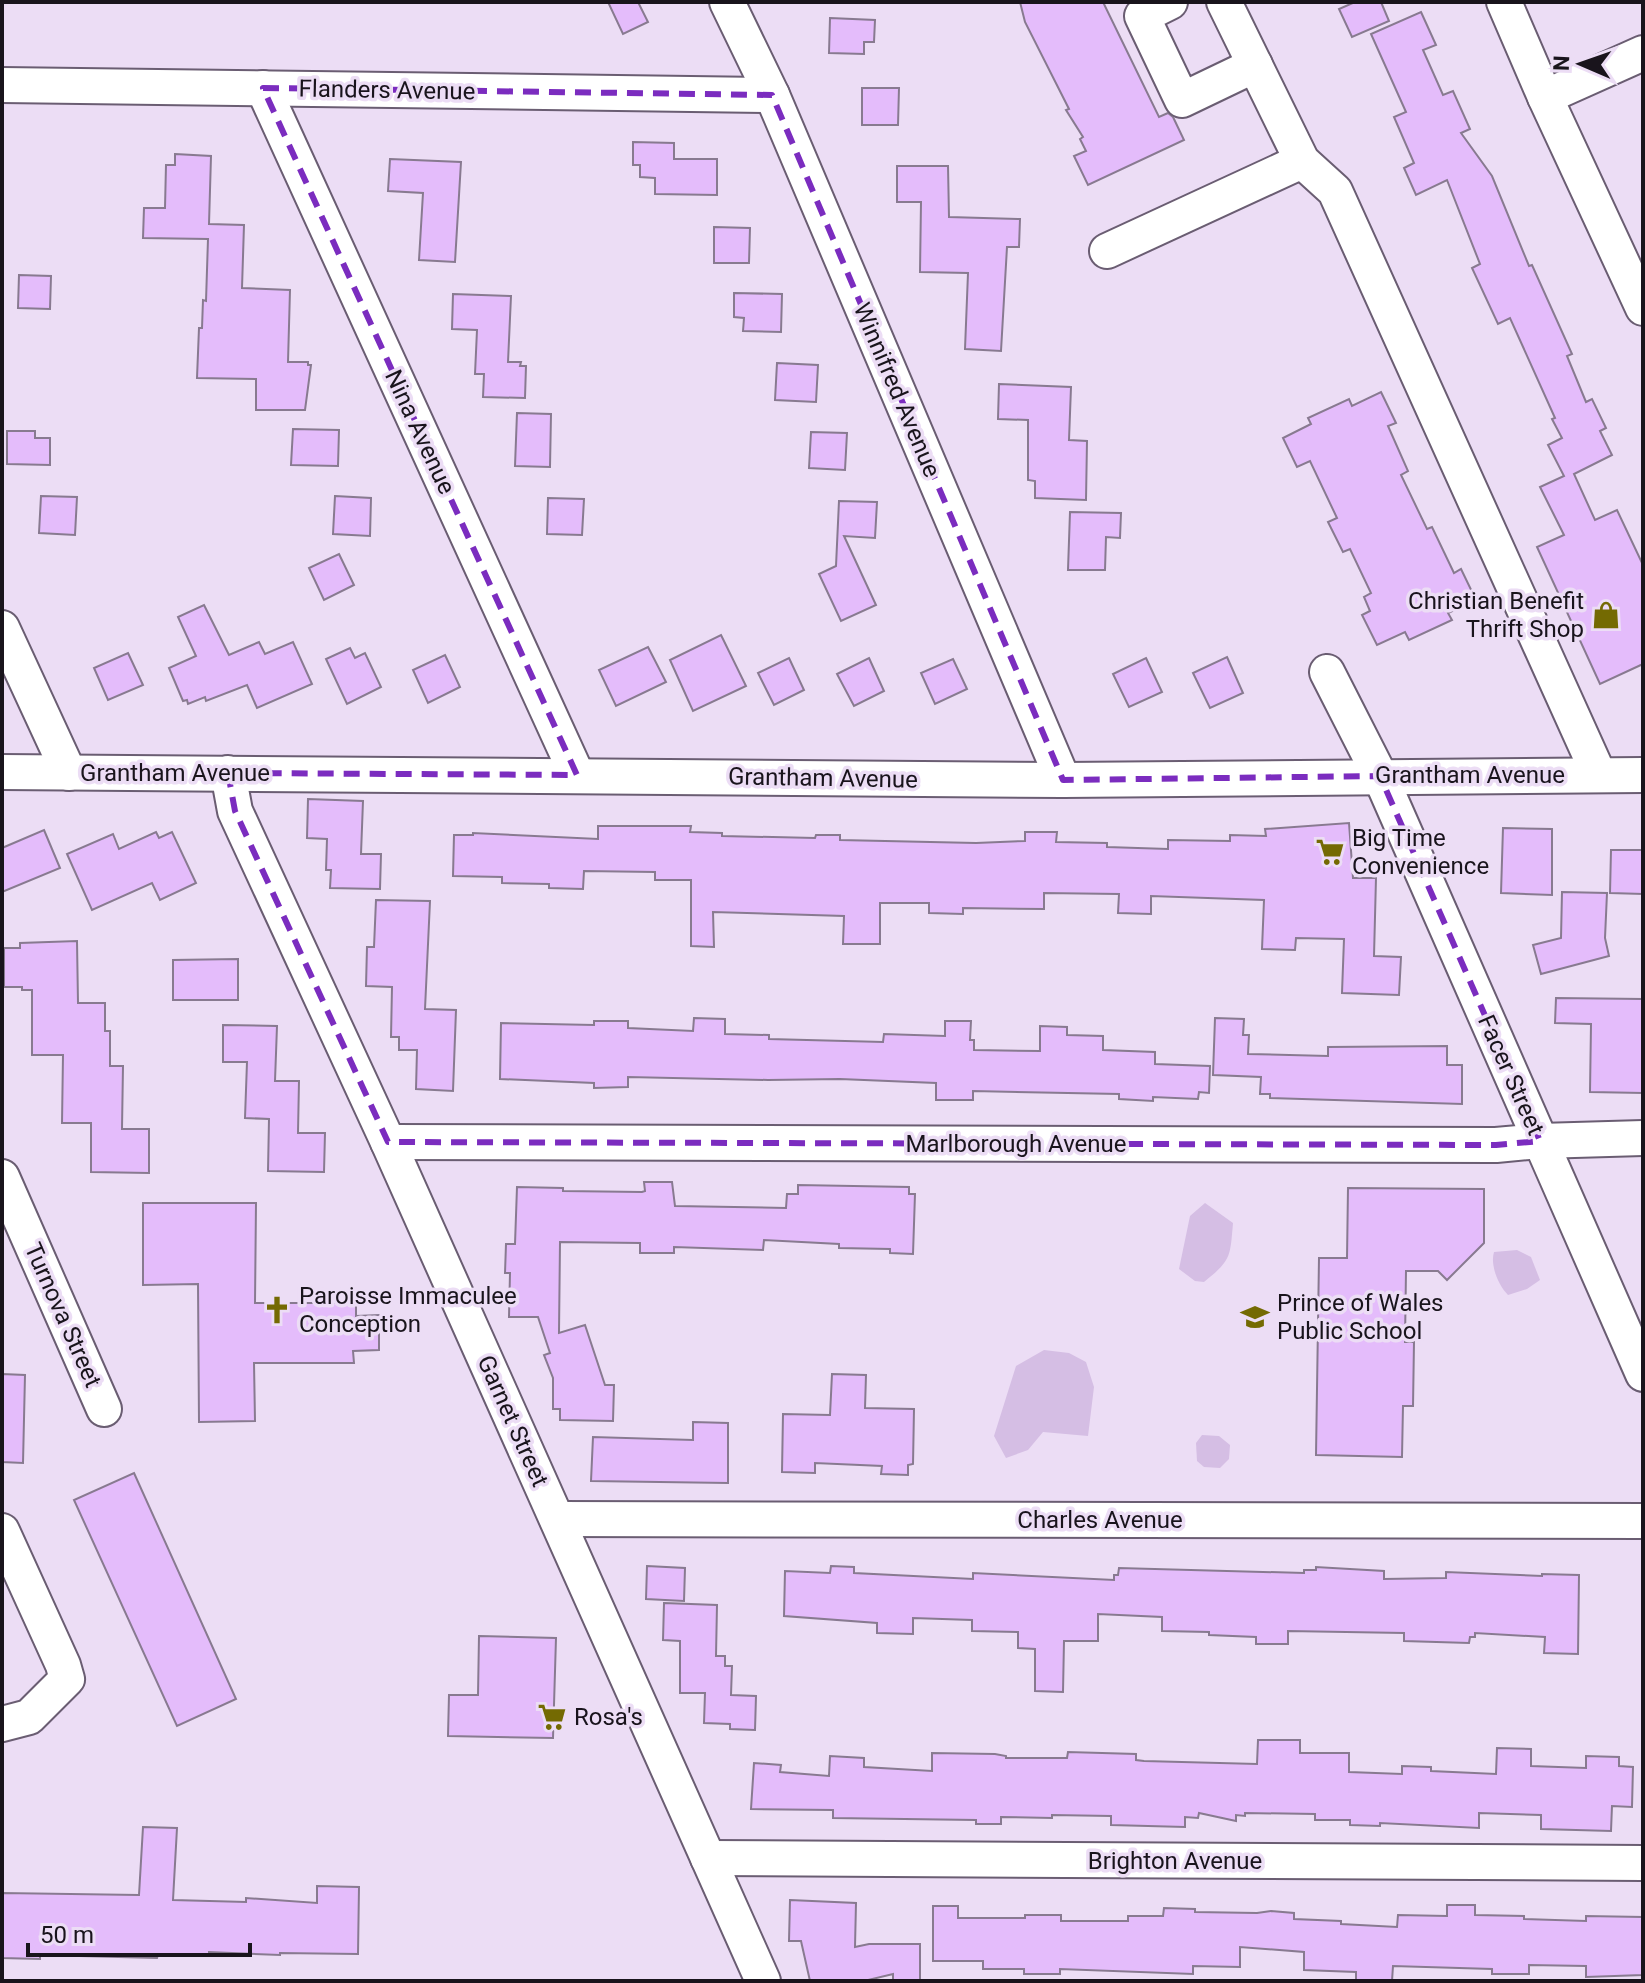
<svg xmlns="http://www.w3.org/2000/svg" width="1645" height="1983" viewBox="0 0 1645 1983" font-family="Roboto,sans-serif">
<style>
.green{fill:#d5bee4}
.building{fill:#e4bcfb;stroke:#887a90;stroke-width:2}
.lines{fill:none;stroke-linecap:round;stroke-linejoin:round}
.minor-casing{stroke:#6a5d72;stroke-width:38}
.minor{stroke:#fff;stroke-width:34}
.marked{fill:none;stroke:#7b2cbf;stroke-width:6;stroke-dasharray:16 10;stroke-linejoin:round}
.labels{text-anchor:middle;dominant-baseline:central;stroke-width:7;stroke-linejoin:round;paint-order:stroke}
.street-label{font-size:24px;fill:#19141c;stroke:#ecddf5}
.poi-label{font-size:24px;fill:#19141c;stroke:#ecddf5;text-anchor:start}
</style>
<rect width="100%" height="100%" fill="#ecddf5"/>
<g class="green">
<path d="M1205,1203L1233,1223C1230,1258 1231,1260 1204,1282L1195,1281L1179,1269L1190,1216Z"/>
<path d="M1517,1250L1531,1257L1540,1280L1527,1289L1508,1295C1498,1285 1490,1265 1494,1252Z"/>
<path d="M1044,1350L1069,1353L1086,1362L1094,1387L1088,1436L1043,1432L1028,1450L1006,1458L994,1436L1016,1366Z"/>
<path d="M1202,1435L1219,1436L1230,1445L1229,1459L1220,1468L1204,1467L1197,1461L1196,1443Z"/>
</g>
<g class="building">
<path d="M608,2H638L648,22L623,34Z"/>
<path d="M1020,2H1103L1159,117L1168,113L1173,117L1184,140L1088,185L1074,156L1086,151L1080,139L1083,137L1066,110L1069,109L1025,22Z"/>
<path d="M1355,2H1381L1389,21L1352,37L1339,9Z"/>
<path d="M1421,12L1436,45L1423,50L1443,95L1453,91L1470,129L1461,133L1492,176L1529,266L1532,265L1572,354L1567,356L1586,402L1592,399L1606,428L1600,431L1612,455L1574,474L1595,520L1617,510L1643,565V664L1600,684L1537,547L1564,535L1540,487L1564,476L1548,445L1562,438L1552,419L1555,418L1510,318L1498,324L1472,268L1480,264L1447,180L1416,195L1404,168L1414,163L1394,117L1406,112L1371,34Z"/>
<path d="M830,18L875,20L874,42H864V54L829,53Z"/>
<path d="M862,88H899L898,125H862Z"/>
<path d="M633,142L674,143V159H717V195L655,194V178L640,177V165H633Z"/>
<path d="M175,154L211,156L209,224L244,225L242,288L290,290L288,362H308V365H311L305,410H256V379L197,378L199,328H202L203,300L206,301L208,239L143,238L144,208H165L166,165H175Z"/>
<path d="M390,159L461,162L455,262L419,260L423,193L388,191Z"/>
<path d="M897,166H948L949,217L1020,219L1019,247H1007L1001,351L965,349L968,273L920,272L921,202H897Z"/>
<path d="M714,227L750,228L749,263H714Z"/>
<path d="M19,275L51,276L50,309L18,308Z"/>
<path d="M734,293L782,294L781,332L743,331L744,318L734,317Z"/>
<path d="M453,294L511,296L508,362H521L520,366H526L525,398L483,397L484,374H475L477,330L452,329Z"/>
<path d="M777,363L818,365L816,402L775,400Z"/>
<path d="M999,384L1071,387L1069,440L1087,441L1086,500L1035,498V481L1028,480V420L998,419Z"/>
<path d="M1381,392L1396,423L1388,426L1408,471L1401,475L1427,529L1432,527L1454,573L1461,569L1476,600L1448,613L1452,620L1409,640L1405,632L1377,645L1362,615L1370,611L1364,597L1371,593L1350,549L1343,552L1328,522L1337,518L1310,461L1297,467L1283,438L1311,424L1308,418L1349,399L1352,406Z"/>
<path d="M517,413L551,414L550,467L515,466Z"/>
<path d="M293,429L339,430L338,466L291,465Z"/>
<path d="M7,431H35V438H50V465L7,464Z"/>
<path d="M811,432L847,433L845,470L809,468Z"/>
<path d="M41,496L77,497L75,535L39,533Z"/>
<path d="M335,496L371,498L370,536L333,534Z"/>
<path d="M548,498L584,499L582,535L547,534Z"/>
<path d="M839,501L877,502L875,538L844,536L876,605L841,621L819,574L836,566Z"/>
<path d="M1070,512L1121,513L1120,538L1106,537L1105,570H1068Z"/>
<path d="M339,554L354,585L324,600L309,568Z"/>
<path d="M204,605L229,655L259,642L265,654L293,642L312,684L257,708L247,685L206,701L205,697L188,704L187,700L183,701L169,668L196,656L178,617Z"/>
<path d="M721,635L746,686L693,711L670,660Z"/>
<path d="M648,647L666,682L616,706L599,670Z"/>
<path d="M350,648L355,658L365,653L381,687L347,704L326,659Z"/>
<path d="M128,653L143,685L108,700L94,668Z"/>
<path d="M445,655L460,687L428,703L413,670Z"/>
<path d="M1227,657L1243,693L1210,708L1193,673Z"/>
<path d="M789,658L804,690L774,705L758,673Z"/>
<path d="M869,658L884,691L854,706L837,674Z"/>
<path d="M1146,658L1162,692L1129,707L1113,674Z"/>
<path d="M953,659L967,689L935,704L921,673Z"/>
<path d="M308,799L363,801L361,854H381L380,889L330,888L331,870H326L327,839L307,838Z"/>
<path d="M1349,823L1353,878H1376L1374,956L1401,957L1399,995L1342,993L1344,939L1296,938L1295,950L1262,949L1264,900L1151,896V914L1118,913L1119,894L1044,893V909L963,908V914L929,913V903H880V944H843L844,916L713,912L714,947L691,946V880H655V872L584,871L583,889L549,888V884L502,883V877L453,876L454,835H473V833L598,839V826H691L690,832L722,833V836L815,838L816,835H840V840L976,843L1025,841V832H1057L1056,842L1107,843V847L1168,849V840L1230,841V835L1266,836L1265,829Z"/>
<path d="M1503,828L1552,829V895L1501,893Z"/>
<path d="M44,830L60,868L2,892V848Z"/>
<path d="M156,832L159,838L172,832L196,883L160,900L152,883L92,910L67,854L113,834L119,849Z"/>
<path d="M1611,850H1643V894L1610,893Z"/>
<path d="M1562,892L1607,893L1605,938L1609,956L1541,974L1533,945L1561,938Z"/>
<path d="M376,900L430,901L425,1009L456,1010L453,1091L416,1089L417,1050H399V1037H391L392,987L366,986L367,947H374Z"/>
<path d="M77,941L78,1003H105V1031H110V1066H123L122,1129H149V1173L91,1172V1123H62L63,1055H32V990H22V987H4V948H20V943Z"/>
<path d="M238,959V1000H173V960Z"/>
<path d="M1556,998L1643,999V1093L1590,1092L1591,1024L1555,1023Z"/>
<path d="M694,1018L725,1019V1034L769,1035V1039L883,1042L884,1034L945,1036V1021H971L970,1040H974V1050L1040,1051V1026L1067,1027V1035L1103,1036V1050L1155,1052V1064L1210,1066L1209,1093L1199,1092L1198,1099L1153,1097V1101L1119,1099V1094L973,1091V1100H936V1083L840,1079L768,1080L628,1077V1087L594,1088V1083L500,1079L501,1023L594,1025V1021H628V1028L693,1031Z"/>
<path d="M1215,1018L1244,1019L1243,1035H1249L1248,1054L1328,1056V1047L1447,1046V1065H1462V1104L1270,1098V1094H1260L1261,1077L1213,1075Z"/>
<path d="M223,1025L277,1026L275,1081H299L298,1133H325L324,1172L268,1171L269,1119L245,1118L247,1062H223Z"/>
<path d="M644,1182H672L675,1206L786,1208L787,1194H798V1185L909,1187V1194H915L913,1254L890,1253V1249L839,1248V1244L764,1240L763,1250L674,1247V1253H640V1243L560,1242L559,1333L585,1325L605,1385H614L613,1421L560,1420V1409H553V1378L544,1355L550,1353L538,1317H509L510,1273H505L506,1244H515L517,1187L563,1188V1191L642,1192L645,1191Z"/>
<path d="M1348,1188L1484,1189V1243L1447,1280L1438,1271H1406L1405,1342H1414L1413,1406H1403L1402,1457L1316,1455L1319,1258H1347Z"/>
<path d="M143,1203H256L255,1303H356V1316L379,1315V1350L353,1351L354,1363H254L255,1421L199,1422L198,1284L143,1285Z"/>
<path d="M2,1374L25,1375L23,1463L2,1462Z"/>
<path d="M832,1374L866,1375L865,1408L914,1409L913,1464L908,1465V1475L881,1474L882,1466L815,1463V1473L782,1472L783,1414L830,1415Z"/>
<path d="M693,1422L728,1423V1483L591,1481L593,1437L693,1440Z"/>
<path d="M134,1473L236,1699L177,1726L74,1500Z"/>
<path d="M647,1566L685,1568L684,1601L646,1599Z"/>
<path d="M831,1566L854,1567V1573L973,1579V1573L1114,1580V1575H1118L1119,1568L1304,1573V1570H1316V1567L1384,1571V1579L1446,1578V1572L1542,1576V1574L1579,1575L1578,1654L1544,1653L1545,1637L1475,1633V1637H1470L1469,1643L1404,1641V1633L1288,1631V1644H1256V1637L1209,1635V1632L1162,1631V1617L1098,1614V1641H1064L1063,1692L1035,1691V1649L1018,1648V1632L972,1631V1620L913,1618V1634L877,1633V1623L784,1616L785,1571L830,1573Z"/>
<path d="M664,1603L717,1605L716,1656H725V1666H732L731,1695L756,1696L755,1730L730,1729V1724L704,1723L705,1693H680V1641L663,1640Z"/>
<path d="M479,1636L556,1638L553,1738L448,1736L449,1695H478Z"/>
<path d="M1258,1740H1300V1753H1349V1772L1402,1774V1766L1431,1767V1771L1496,1774L1497,1748L1531,1749V1766L1586,1768V1756L1619,1757V1766L1633,1767L1632,1807L1612,1806L1611,1831L1541,1829V1815L1479,1813V1828L1380,1823V1826L1350,1825V1820H1315V1814L1245,1813V1816L1236,1815V1821L1199,1813L1198,1818L1185,1817V1827L1111,1825V1816L1052,1815V1818L1001,1817V1824H976V1820L833,1818V1810L751,1809L754,1763L781,1765L780,1772L829,1776L830,1756L864,1758V1767L932,1771V1753L995,1754L1006,1756V1758H1067L1068,1752L1136,1754V1760L1144,1761L1257,1764Z"/>
<path d="M143,1827L177,1828L173,1900L246,1902V1898L317,1903V1886L359,1887L358,1954L280,1953V1955L209,1952V1956L158,1955L157,1958L40,1955V1959L2,1958V1893L139,1895Z"/>
<path d="M790,1900L856,1903L855,1947L869,1944H920V1981H893V1974L864,1981H810L801,1941H789Z"/>
<path d="M1447,1905H1475V1915L1524,1916V1919L1586,1921V1916L1643,1917V1975L1586,1977V1966L1529,1965V1974H1492V1969L1393,1966L1392,1981H1356V1972L1304,1970V1952L1240,1947V1967L1193,1966V1974L1060,1969V1974H1024V1969H983V1961H933V1906H958V1918H1025V1915H1061V1921H1128V1916H1163L1164,1908L1195,1909V1912L1257,1913L1271,1911L1294,1913V1919L1341,1921V1924L1397,1927L1398,1915L1447,1916Z"/>
</g>
<g class="lines">
<defs>
<g id="minor">
<path d="M727,2L772,95L1063,780"/>
<path d="M1170,2L1142,16L1182,100L1255,65"/>
<path d="M1224,2L1302,161L1335,191L1599,775"/>
<path d="M1504,2L1545,97L1643,308"/>
<path d="M2,85L772,95"/>
<path d="M263,88L577,775"/>
<path d="M1545,97L1643,53"/>
<path d="M1107,251L1302,161"/>
<path d="M2,628L69,773"/>
<path d="M1327,672L1380,776L1643,1374"/>
<path d="M2,772L1063,780L1643,775"/>
<path d="M228,773L235,811L388,1142L763,1981"/>
<path d="M388,1142L1496,1145L1540,1141L1643,1138"/>
<path d="M2,1177L104,1409"/>
<path d="M557,1519L1643,1521"/>
<path d="M2,1531L63,1665L67,1679L29,1717L2,1724"/>
<path d="M708,1858L1643,1863"/>
</g>
</defs>
<use href="#minor" class="minor-casing"/>
<use href="#minor" class="minor"/>
</g>
<path class="marked" d="M263,88L772,95L1063,780L1380,776L1540,1141L1496,1145L388,1142L235,811L228,773L577,775Z"/>
<defs>
<symbol id="shop-bare" viewBox="-9 -9 18 18"><path d="M-5-2.5h2.3a2.7 3.5 0 0 1 5.4 0H5L5.5 6h-11ZM-1.5-2.5h3a1.5 2.3 0 0 0-3 0Z" fill="#746a02" stroke="#ecddf5" stroke-width="2.5" paint-order="stroke"/></symbol>
<symbol id="supermarket-bare" viewBox="-9 -9 18 18"><path d="M-6-5.5h2.5l.6 2H6L4.5 2H-2.5L-4.4-4H-6ZM-1.5 3.2a1.3 1.3 0 1 0 .1 0ZM3 3.2a1.3 1.3 0 1 0 .1 0Z" fill="#746a02" stroke="#ecddf5" stroke-width="2.5" paint-order="stroke"/></symbol>
<symbol id="church-bare" viewBox="-9 -9 18 18"><path d="M-1.2-6h2.4v3.5h3.3v2.4h-3.3V6h-2.4V-.1h-3.3v-2.4h3.3Z" fill="#746a02" stroke="#ecddf5" stroke-width="2.5" paint-order="stroke"/></symbol>
<symbol id="school-bare" viewBox="-9 -9 18 18"><path d="M0-5L7-2L0 1L-7-2ZM-4 1L0 2.5L4 1V4Q0 6-4 4Z" fill="#746a02" stroke="#ecddf5" stroke-width="2.5" paint-order="stroke"/></symbol>
</defs>
<g fill-rule="evenodd">
<use href="#shop-bare" x="1586" y="595" width="40" height="40"/>
<use href="#supermarket-bare" x="1310" y="832" width="40" height="40"/>
<use href="#church-bare" x="257" y="1290" width="40" height="40"/>
<use href="#school-bare" x="1235" y="1297" width="40" height="40"/>
<use href="#supermarket-bare" x="532" y="1697" width="40" height="40"/>
</g>
<g class="labels">
<g class="street-label">
<text transform="translate(387 90) rotate(1)">Flanders Avenue</text>
<text transform="translate(897 390) rotate(67)">Winnifred Avenue</text>
<text transform="translate(420 432) rotate(65)">Nina Avenue</text>
<text x="175" y="773">Grantham Avenue</text>
<text x="1470" y="775">Grantham Avenue</text>
<text transform="translate(823 778) rotate(1)">Grantham Avenue</text>
<text transform="translate(1511 1075) rotate(66)">Facer Street</text>
<text x="1016" y="1144">Marlborough Avenue</text>
<text transform="translate(63 1315) rotate(66)">Turnova Street</text>
<text transform="translate(513 1421) rotate(66)">Garnet Street</text>
<text x="1100" y="1520">Charles Avenue</text>
<text x="1175" y="1861">Brighton Avenue</text>
</g>
<g class="poi-label">
<text x="1584" y="601" text-anchor="end">Christian Benefit<tspan x="1584" dy="28">Thrift Shop</tspan></text>
<text x="1352" y="838">Big Time<tspan x="1352" dy="28">Convenience</tspan></text>
<text x="299" y="1296">Paroisse Immaculee<tspan x="299" dy="28">Conception</tspan></text>
<text x="1277" y="1303">Prince of Wales<tspan x="1277" dy="28">Public School</tspan></text>
<text x="574" y="1717">Rosa's</text>
</g>
</g>
<rect width="1645" height="1983" fill="none" stroke="#19141c" stroke-width="8"/>
<g transform="translate(1581 64) rotate(272)" stroke="#ecddf5" stroke-width="6" paint-order="stroke">
<path d="M0-6L14 30L0 20L-14 30Z" fill="#19141c"/>
<text y="-12" font-size="22" font-weight="bold" text-anchor="middle" fill="#19141c">N</text>
</g>
<path d="M28 1943v12h222v-12" fill="none" stroke="#19141c" stroke-width="4"/>
<text x="40" y="1943" font-size="24" fill="#19141c" stroke="#ecddf5" stroke-width="6" paint-order="stroke">50 m</text>
</svg>
